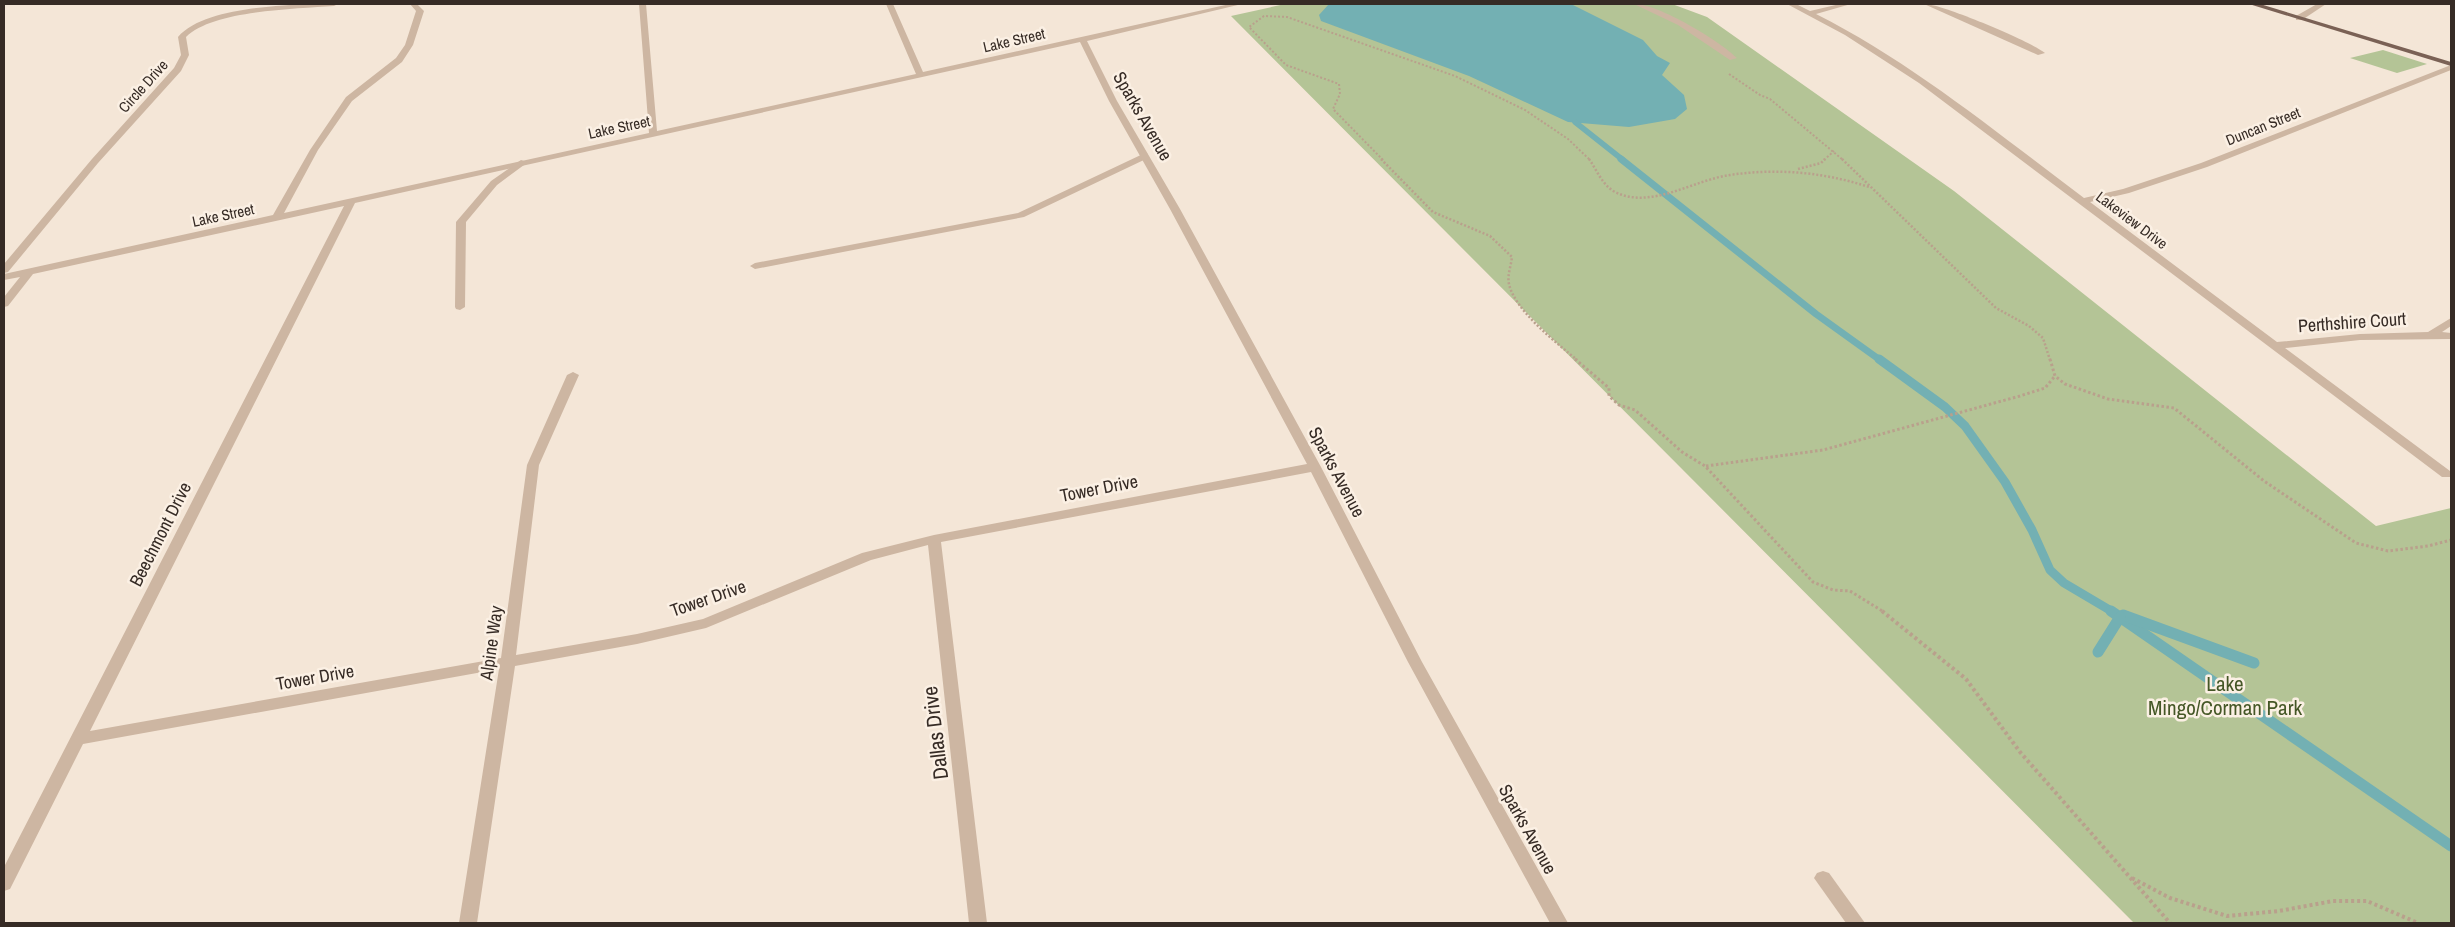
<svg xmlns="http://www.w3.org/2000/svg" width="2455" height="927" viewBox="0 0 2455 927" font-family="'Archivo Narrow',sans-serif">
<style>
.green{fill:#b4c496}
.water{fill:#73b0b3}
.lines{fill:none;stroke-linecap:round;stroke-linejoin:round}
.stream-far3{stroke:#73b0b3;stroke-width:5.5}
.stream-far2{stroke:#73b0b3;stroke-width:7}
.stream-far1{stroke:#73b0b3;stroke-width:9}
.stream{stroke:#73b0b3;stroke-width:11}
.path-far3{stroke:#b9a08c;stroke-width:2;stroke-dasharray:2 2;stroke-linecap:butt}
.path-far2{stroke:#b9a08c;stroke-width:2.5;stroke-dasharray:2 2;stroke-linecap:butt}
.path-far1{stroke:#b9a08c;stroke-width:3;stroke-dasharray:2.5 2.5;stroke-linecap:butt}
.path{stroke:#b9a08c;stroke-width:4;stroke-dasharray:3 3;stroke-linecap:butt}
.lane{fill:#cdb6a2;fill-rule:evenodd}
.street{fill:#cdb6a2;fill-rule:evenodd}
.primary{fill:#7a6155;fill-rule:evenodd}
.labels{text-anchor:middle;dominant-baseline:central;stroke-width:5;stroke-linejoin:round;paint-order:stroke}
.far-street-label{font-size:15px;fill:#362b25;stroke:#fbf0e4}
.street-label{font-size:18px;fill:#362b25;stroke:#fbf0e4}
.near-park-label{font-size:21px;fill:#455726;stroke:#fbf0e4}
.near-street-label{font-size:21px;fill:#362b25;stroke:#fbf0e4}
</style>
<rect width="100%" height="100%" fill="#f4e6d7"/>
<g class="green">
<path d="M1285,4H1672L1707,17L1954,191L2376,526L2451,508V923H2134L1231,16Z"/>
<path d="M2383,50L2427,64L2397,73L2350,58Z"/>
</g>
<path class="water" d="M1329,4H1571L1643,40L1657,56L1670,63L1662,75L1684,95L1687,109L1675,119L1629,127L1568,122L1469,76L1321,21L1319,15Z"/>
<g class="lines">
<path class="stream-far3" d="M1575,122L1623,160"/>
<path class="stream-far2" d="M1621,159L1816,314L1880,360"/>
<path class="stream-far1" d="M1879,359L1945,407L1965,426L2005,482L2032,530L2050,570L2064,583L2113,612"/>
<g class="stream">
<path d="M2111,611L2451,846"/>
<path d="M2123,615L2254,663"/>
<path d="M2098,652L2120,617"/>
</g>
<g class="path-far3">
<path d="M1729,74L1760,95L1770,99L1843,160"/>
<path d="M1383,160L1333,109L1340,94L1339,84L1286,65L1249,27L1264,16L1287,17L1455,76L1525,110L1568,139L1590,160"/>
<path d="M1824,160L1834,151"/>
</g>
<g class="path-far2">
<path d="M1381,159L1433,212L1490,236L1512,257C1511,266 1507,276 1509,284C1515,311 1557,343 1577,360"/>
<path d="M1589,159C1597,170 1602,185 1615,192C1651,210 1693,180 1730,175C1777,168 1823,172 1869,187"/>
<path d="M1842,159L1996,308L2029,326L2043,338L2050,360"/>
<path d="M1798,169L1821,163L1825,159"/>
</g>
<g class="path-far1">
<path d="M1575,359L1609,388V396L1619,405L1635,410L1682,452L1705,466L1813,582L1833,590L1850,591L1884,612"/>
<path d="M2050,359L2055,376L2065,384L2108,399L2174,408L2264,481L2356,543L2388,551L2428,546L2451,540"/>
<path d="M1706,466L1823,450L2020,396L2045,388L2055,376"/>
</g>
<g class="path">
<path d="M1882,611L1966,679L2020,752L2170,923"/>
<path d="M2132,878L2170,898L2227,916L2279,911L2333,901H2367L2418,923"/>
</g>
<g class="lane">
<path d="M1634,4C1657,3 1720,41 1737,58L1730,60L1678,25Z"/>
<path d="M2317,4H2326L2302,20H2296V16Z"/>
<path d="M1145,153L1148,154V158L1024,217L755,269L750,266L755,263L1018,213Z"/>
<path d="M521,160L524,161V165L497,185L466,222L465,307L460,310L456,309L455,307L456,222L491,181Z"/>
</g>
<g class="street">
<path d="M307,4H338L334,6C296,9 213,10 186,37L189,55L181,71L98,163L8,272L4,273V264L92,159L174,68L181,55L178,37C202,9 272,6 307,4Z"/>
<path d="M410,4H417L424,11L413,45L402,62L352,101L318,150L284,213L649,133L639,4H646L657,131L916,74L886,4H893L923,72L1230,4H1242L1087,41L1117,101L1180,209L1321,467L1422,662L1568,923H1550L1408,662L1311,472L941,542L987,923H969L928,545L871,560L706,628L637,644L515,666L477,923H459L499,669L83,744L10,889L4,891V867L344,206L33,274L8,306L4,307V297L20,277L4,280V274L273,215L310,150L346,97L396,58L405,45L416,11ZM1080,42L1109,101L1170,209L1307,464L934,535L862,553L703,619L637,634L516,655L539,465L579,375L573,372L567,375L527,465L501,658L90,731L355,203Z"/>
<path d="M1787,4H1796L1810,11L1840,4H1851L1816,14C1913,63 1997,133 2084,198L2123,189L2201,163L2451,65V70L2207,167L2129,193L2090,202L2277,342L2360,334L2428,332L2451,318V326L2442,332L2451,333V339L2360,340L2285,348L2450,471V477H2442L1919,83L1845,35Z"/>
<path d="M1924,4C1940,3 2032,42 2045,53L2038,55Z"/>
<path d="M1823,871L1829,873L1865,923H1846L1814,878L1817,873Z"/>
</g>
<path class="primary" d="M2249,4H2260L2451,62V66Z"/>
</g>
<g class="labels">
<g class="far-street-label">
<text transform="translate(1014 40) rotate(-13)">Lake Street</text>
<text transform="translate(143 86) rotate(-48)">Circle Drive</text>
<text transform="translate(2263 126) rotate(-22)">Duncan Street</text>
<text transform="translate(619 127) rotate(-12)">Lake Street</text>
<text transform="translate(223 215) rotate(-12)">Lake Street</text>
<text transform="translate(2132 220) rotate(37)">Lakeview Drive</text>
</g>
<g class="street-label">
<text transform="translate(1143 116) rotate(60)">Sparks Avenue</text>
<text transform="translate(2352 322) rotate(-4)">Perthshire Court</text>
<text transform="translate(1337 472) rotate(62)">Sparks Avenue</text>
<text transform="translate(1099 488) rotate(-11)">Tower Drive</text>
<text transform="translate(160 534) rotate(-63)">Beechmont Drive</text>
<text transform="translate(708 598) rotate(-19)">Tower Drive</text>
<text transform="translate(491 643) rotate(-82)">Alpine Way</text>
<text transform="translate(315 677) rotate(-10)">Tower Drive</text>
<text transform="translate(1528 829) rotate(61)">Sparks Avenue</text>
</g>
<g class="near-park-label">
<text x="2225" y="683">Lake<tspan x="2225" dy="24">Mingo/Corman Park</tspan></text>
</g>
<g class="near-street-label">
<text transform="translate(935 733) rotate(-97)">Dallas Drive</text>
</g>
</g>
<rect width="2455" height="927" fill="none" stroke="#362b25" stroke-width="10"/>
</svg>
